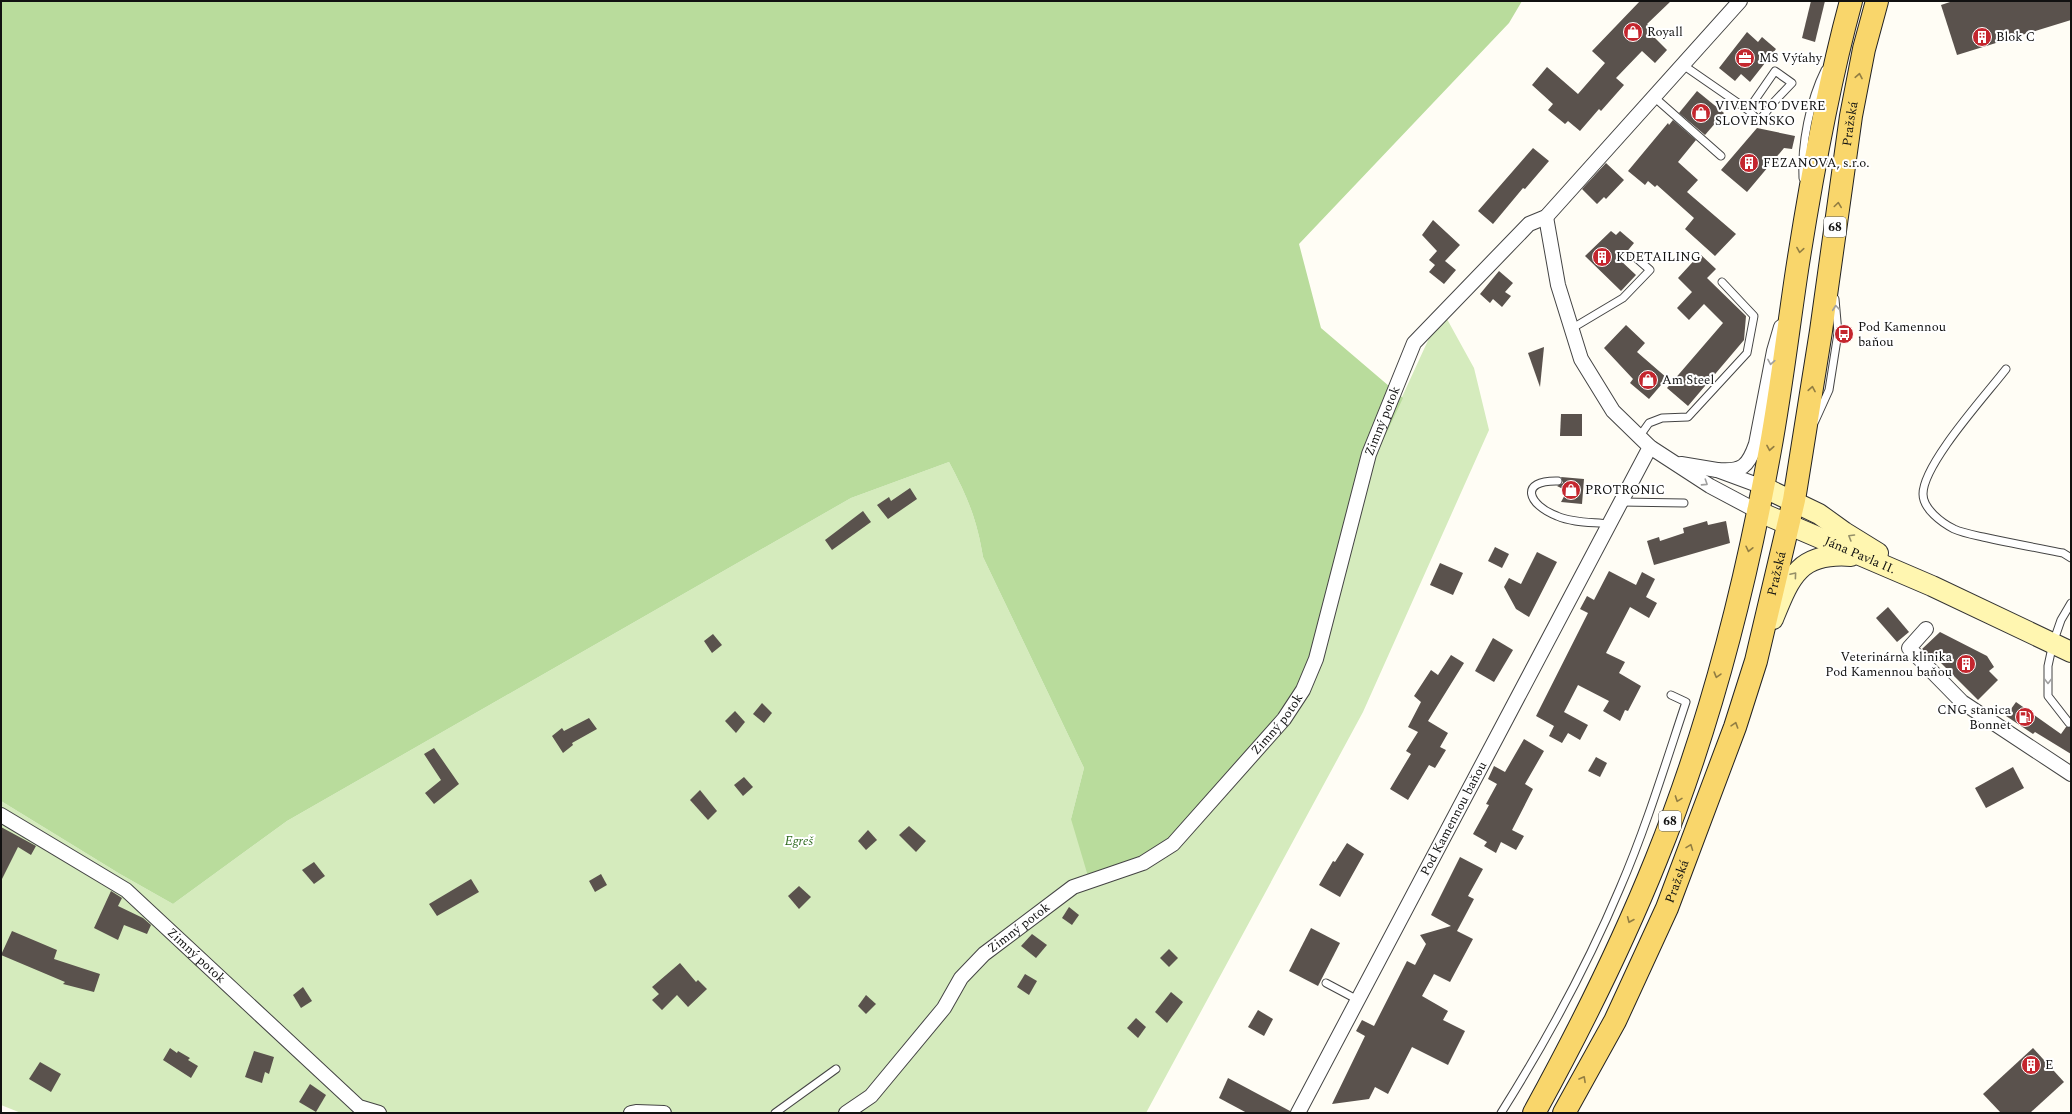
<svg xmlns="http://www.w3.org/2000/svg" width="2072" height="1114" viewBox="0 0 2072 1114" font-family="Spectral,serif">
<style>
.green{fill:#d5ebbd}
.forest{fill:#b9dc9c}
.building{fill:#5a524d}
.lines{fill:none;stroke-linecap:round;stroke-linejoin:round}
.lane-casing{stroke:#444;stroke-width:9}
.street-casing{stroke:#444;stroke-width:16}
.secondary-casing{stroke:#333;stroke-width:22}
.primary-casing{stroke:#222;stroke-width:24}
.lane{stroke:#fff;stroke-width:7}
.street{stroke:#fff;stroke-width:14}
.secondary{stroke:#fff6b0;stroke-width:20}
.primary{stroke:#f9d66b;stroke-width:22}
.oneway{stroke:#917d42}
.oneway2{stroke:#a0a0a0}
.oneway3{stroke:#948f68}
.labels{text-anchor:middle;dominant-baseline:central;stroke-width:4;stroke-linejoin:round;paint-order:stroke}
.shield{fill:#fff;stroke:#585858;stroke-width:1}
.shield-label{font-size:12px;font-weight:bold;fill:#111}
.poi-label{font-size:13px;fill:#111;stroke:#fff;text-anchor:start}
.street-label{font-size:13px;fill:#111;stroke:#fff}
.park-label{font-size:13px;font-style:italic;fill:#2f6b1f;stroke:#fff}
</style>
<rect width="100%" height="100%" fill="#fffdf5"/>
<path class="green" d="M1442,310L1474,368L1489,430L1363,712L1146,1113H21L1,1105V801L120,874L173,904L287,821L851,498L949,462C967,496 977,519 983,557L1084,768L1071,819L1320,634L1344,523Z"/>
<path class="forest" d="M1,1H1522L1509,23L1299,244L1321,328L1403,398L1344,523L1320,634L1275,739L1167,846L1090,883L1071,819L1084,768L983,557C977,519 967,496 949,462L851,498L287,821L173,904L120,874L1,801Z"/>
<g class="building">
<path d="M1640,1H1671L1647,24L1653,30L1650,33L1667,50L1655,63L1642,51L1616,78L1624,85L1601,111L1599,109L1580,131L1568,121L1565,124L1548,110L1553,104L1532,85L1547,67L1578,94L1605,63L1592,51Z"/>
<path d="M1811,1H1825L1815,42L1802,38Z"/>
<path d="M1953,1H2071V20L1957,55L1941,5Z"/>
<path d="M1747,32L1758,42L1762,37L1776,49L1750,82L1741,74L1735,81L1719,68Z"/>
<path d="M1697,91L1724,113L1705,135L1679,113Z"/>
<path d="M1673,120L1696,140L1678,162L1698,180L1687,192L1736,234L1715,256L1685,229L1694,218L1657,185L1655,187L1648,181L1645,185L1628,171L1668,123L1669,125Z"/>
<path d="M1757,128L1795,136L1792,149L1784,148L1747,192L1721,170Z"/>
<path d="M1533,148L1549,161L1525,189L1523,188L1493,224L1478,211Z"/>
<path d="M1606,163L1624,180L1606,199L1604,197L1597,204L1582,189Z"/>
<path d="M1433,220L1460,245L1445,261L1456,270L1444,284L1429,272L1435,265L1429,260L1437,251L1422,235Z"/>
<path d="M1611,231L1616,235L1620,231L1634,243L1620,260L1636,275L1621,291L1585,256Z"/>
<path d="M1700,254L1716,269L1707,278L1746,316L1744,340L1688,406L1667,388L1723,323L1704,304L1689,320L1677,308L1692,292L1678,278Z"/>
<path d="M1499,271L1513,283L1505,292L1511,296L1502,307L1493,299L1490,303L1480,294Z"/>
<path d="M1626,325L1645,343L1637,352L1667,378L1649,399L1630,383L1633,379L1604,348Z"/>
<path d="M1544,347L1540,387L1528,353Z"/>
<path d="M1561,414H1582V436H1560Z"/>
<path d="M1561,477L1584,479L1582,504L1561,502L1567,491L1557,486L1563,483Z"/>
<path d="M910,488L917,499L888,519L877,505L889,497L891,501Z"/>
<path d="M863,511L871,522L832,550L825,540Z"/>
<path d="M1707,521L1708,525L1726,521L1730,543L1654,565L1647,541L1659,537L1660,541L1684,533L1683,528Z"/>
<path d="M1495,547L1509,554L1502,568L1488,561Z"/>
<path d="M1537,552L1557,562L1529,617L1516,609L1504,587L1509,578L1521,584Z"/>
<path d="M1440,563L1463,573L1453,595L1430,585Z"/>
<path d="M1609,571L1636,585L1642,572L1655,579L1646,597L1657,603L1649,618L1630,607L1606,653L1625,662L1619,673L1641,686L1628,711L1625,710L1620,721L1603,711L1609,701L1578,685L1564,712L1588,725L1580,740L1568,733L1562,743L1549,736L1554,726L1536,716L1588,613L1580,609L1587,596L1594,600Z"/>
<path d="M1888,607L1909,632L1897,642L1876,618Z"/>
<path d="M1940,632L1987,656L1994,667L1989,671L1998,680L1978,700L1934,656L1931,658L1922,649Z"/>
<path d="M713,634L722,645L712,653L704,641Z"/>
<path d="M1493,638L1513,650L1494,682L1475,671Z"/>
<path d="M1451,655L1464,663L1428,721L1448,733L1440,747L1446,750L1435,768L1429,765L1408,800L1390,789L1411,754L1406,751L1418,732L1408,727L1421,702L1414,696L1431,670L1438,675Z"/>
<path d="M2016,702L2061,734L2066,727H2071V754L2035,732L2033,734L2006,716Z"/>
<path d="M762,703L772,713L764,723L753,714Z"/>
<path d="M735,711L745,722L736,733L725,721Z"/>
<path d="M589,718L597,729L572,743L573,745L563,753L552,736L562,728L564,731Z"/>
<path d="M1524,739L1544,751L1525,784L1533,789L1512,830L1524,836L1516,850L1501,842L1496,853L1484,846L1487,842L1473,834L1489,805L1486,804L1497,784L1488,779L1494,766L1505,772Z"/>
<path d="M434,748L459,784L434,804L425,793L441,780L424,754Z"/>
<path d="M1596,757L1607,763L1600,777L1588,771Z"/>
<path d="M2013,767L2024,788L1986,808L1975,788Z"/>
<path d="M744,777L753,787L743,796L734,785Z"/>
<path d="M700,790L717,811L708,820L690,800Z"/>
<path d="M909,826L926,841L916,852L899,835Z"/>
<path d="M1,827L36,846L31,855L18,847L1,881Z"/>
<path d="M868,830L877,840L866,850L858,841Z"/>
<path d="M1347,843L1364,854L1340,897L1319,885L1333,861L1335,862Z"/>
<path d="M1460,857L1483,869L1468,896L1474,899L1457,931L1473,939L1450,982L1434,974L1422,996L1448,1011L1443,1020L1465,1031L1448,1065L1412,1047L1388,1094L1375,1087L1369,1099L1332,1104L1365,1036L1356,1031L1362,1020L1374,1026L1407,961L1415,965L1426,944L1420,935L1451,926L1431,915Z"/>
<path d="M314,862L325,876L314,884L302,870Z"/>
<path d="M601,874L607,885L595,892L589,881Z"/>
<path d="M471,879L479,892L437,916L429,904Z"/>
<path d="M799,886L811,897L799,909L788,896Z"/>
<path d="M111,891L122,898L118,906L143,918L151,925L147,934L124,925L118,940L94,928Z"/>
<path d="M1069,907L1079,915L1072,925L1062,918Z"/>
<path d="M1311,928L1340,943L1318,986L1289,971Z"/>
<path d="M12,931L57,950L54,959L100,974L94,992L63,984L65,982L1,955Z"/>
<path d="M1032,934L1047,945L1036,958L1021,946Z"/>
<path d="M1169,949L1178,958L1169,967L1160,958Z"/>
<path d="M680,963L696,982L698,980L707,989L688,1007L677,995L662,1010L652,1000L659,994L652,987Z"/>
<path d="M1025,974L1037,981L1029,995L1017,987Z"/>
<path d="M303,987L312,1001L301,1008L293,995Z"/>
<path d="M1171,992L1183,1002L1167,1023L1155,1012Z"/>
<path d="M866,995L876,1004L866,1014L858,1006Z"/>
<path d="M1258,1010L1273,1019L1264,1036L1248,1027Z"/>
<path d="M1136,1018L1146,1027L1138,1038L1127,1028Z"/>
<path d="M170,1048L177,1053L178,1051L190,1058L188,1060L198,1066L191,1078L163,1060Z"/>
<path d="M2033,1048L2064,1082L2030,1113H2001L1983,1094Z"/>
<path d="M254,1051L274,1057L269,1074L265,1072L262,1083L245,1077Z"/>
<path d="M40,1062L61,1074L51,1092L29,1079Z"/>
<path d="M1228,1078L1290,1111V1113H1247L1219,1098Z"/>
<path d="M310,1084L326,1095L316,1112L299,1102Z"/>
</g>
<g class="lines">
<defs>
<g id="lane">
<path d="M1683,65L1748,110L1759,121L1774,102L1792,83L1775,71L1748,110"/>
<path d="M1654,97L1721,156"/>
<path d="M1803,178C1801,145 1810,100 1825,70"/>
<path d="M1571,329L1623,298L1650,270L1634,256"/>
<path d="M2006,369C1986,395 1923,464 1923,494C1923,509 1942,523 1954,529C1963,533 1974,535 1983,537C2010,543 2037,548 2063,553L2071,558"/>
<path d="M1815,421L1829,390L1838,333L1835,299"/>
<path d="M1639,437L1649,423L1662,418L1688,417L1747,353L1754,316L1722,282"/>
<path d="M1558,481C1518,480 1528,505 1557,516C1573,523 1592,522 1609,524"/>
<path d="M1621,502L1684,503"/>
<path d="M2069,723L2048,696V666L2053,643L2061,620L2071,603"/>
<path d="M1326,983L1358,1000"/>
<path d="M775,1113L836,1069"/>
<path d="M1501,1113C1545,1043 1588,964 1620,888C1646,828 1665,765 1686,702L1671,695"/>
</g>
<g id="street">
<path d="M1546,217L1558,285L1581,359L1613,411L1650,447L1710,486L1757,511"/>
<path d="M1681,464L1717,470L1763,487"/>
<path d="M1717,470C1742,472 1748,467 1756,444L1774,351L1781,327"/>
<path d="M1926,629L1909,648L1962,702L2071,774"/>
<path id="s1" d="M1,815L126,890L359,1107L379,1113"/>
<path d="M631,1113L636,1112L664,1113"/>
<path id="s2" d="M846,1113L871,1096L944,1008L961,978L984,954L1073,887L1143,863L1173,844L1284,719L1303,690L1316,659L1369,454L1414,343L1529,224L1546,217L1740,1"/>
<path id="s3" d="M1298,1113L1650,447"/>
</g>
<g id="secondary">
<path d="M1763,487L1819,514L1844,532L1878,553"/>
<path id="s4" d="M1757,511L1932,586L2071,652"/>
<path d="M1773,619C1790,577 1799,552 1851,556"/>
</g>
<g id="primary">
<path d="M1534,1113C1579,1031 1621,947 1656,860C1709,729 1745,589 1770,450C1781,390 1788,330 1797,270C1811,180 1827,89 1851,1"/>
<path id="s5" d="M1564,1113L1615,1021L1667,908L1735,727L1756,661L1794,500L1821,331L1851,116L1864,49L1877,1"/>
</g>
</defs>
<use href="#lane" class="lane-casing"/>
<use href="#street" class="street-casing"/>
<use href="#secondary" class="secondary-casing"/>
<use href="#primary" class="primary-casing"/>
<use href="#lane" class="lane"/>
<use href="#street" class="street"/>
<use href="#secondary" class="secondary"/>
<use href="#primary" class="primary"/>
</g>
<defs><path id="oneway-chevron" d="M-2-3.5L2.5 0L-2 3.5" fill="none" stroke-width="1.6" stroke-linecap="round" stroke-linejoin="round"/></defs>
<g class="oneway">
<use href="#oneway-chevron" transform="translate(1859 76) rotate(-79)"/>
<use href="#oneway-chevron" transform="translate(1838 205) rotate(-82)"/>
<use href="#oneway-chevron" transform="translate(1800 250) rotate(99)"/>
<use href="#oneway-chevron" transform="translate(1812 389) rotate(-80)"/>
<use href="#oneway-chevron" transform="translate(1770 448) rotate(100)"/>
<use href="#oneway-chevron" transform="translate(1749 549) rotate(103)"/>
<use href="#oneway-chevron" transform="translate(1717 675) rotate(106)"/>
<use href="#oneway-chevron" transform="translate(1735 725) rotate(-72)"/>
<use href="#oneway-chevron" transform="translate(1678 799) rotate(110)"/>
<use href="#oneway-chevron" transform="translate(1690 847) rotate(-69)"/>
<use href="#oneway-chevron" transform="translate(1630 920) rotate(113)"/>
<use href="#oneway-chevron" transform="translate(1583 1079) rotate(-61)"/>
</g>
<g class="oneway2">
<use href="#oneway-chevron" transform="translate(1836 308) rotate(-95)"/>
<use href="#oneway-chevron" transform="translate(1771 362) rotate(100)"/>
<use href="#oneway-chevron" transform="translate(1705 483) rotate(33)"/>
<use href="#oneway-chevron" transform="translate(2048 681) rotate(90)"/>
</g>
<g class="oneway3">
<use href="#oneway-chevron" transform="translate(1851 537) rotate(-149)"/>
<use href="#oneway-chevron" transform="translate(1794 575) rotate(-50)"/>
</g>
<defs>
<symbol id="shop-disc" viewBox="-11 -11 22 22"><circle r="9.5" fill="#c4262e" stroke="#fff"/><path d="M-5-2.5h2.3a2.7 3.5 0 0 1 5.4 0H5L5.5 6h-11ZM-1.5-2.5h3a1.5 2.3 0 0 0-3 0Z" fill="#fff"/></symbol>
<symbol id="building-disc" viewBox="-11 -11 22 22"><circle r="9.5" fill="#c4262e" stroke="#fff"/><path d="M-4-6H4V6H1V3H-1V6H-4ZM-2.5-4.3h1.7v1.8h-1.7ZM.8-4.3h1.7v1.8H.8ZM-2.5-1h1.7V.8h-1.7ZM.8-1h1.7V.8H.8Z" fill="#fff"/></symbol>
<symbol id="office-disc" viewBox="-11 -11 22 22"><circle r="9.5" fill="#c4262e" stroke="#fff"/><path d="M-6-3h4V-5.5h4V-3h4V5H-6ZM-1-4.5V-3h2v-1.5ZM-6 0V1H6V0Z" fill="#fff"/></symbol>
<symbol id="bus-disc" viewBox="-11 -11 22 22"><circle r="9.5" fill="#c4262e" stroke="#fff"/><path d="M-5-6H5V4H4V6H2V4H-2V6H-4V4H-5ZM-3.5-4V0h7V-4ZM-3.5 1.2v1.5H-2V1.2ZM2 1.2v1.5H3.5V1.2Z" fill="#fff"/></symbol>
<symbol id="fuel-disc" viewBox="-11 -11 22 22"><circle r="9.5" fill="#c4262e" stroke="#fff"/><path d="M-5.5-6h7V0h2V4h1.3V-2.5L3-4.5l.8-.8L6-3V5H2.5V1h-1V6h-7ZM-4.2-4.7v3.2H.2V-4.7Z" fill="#fff"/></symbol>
</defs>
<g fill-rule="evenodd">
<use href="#shop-disc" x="1622" y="21" width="22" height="22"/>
<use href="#building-disc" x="1971" y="26" width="22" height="22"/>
<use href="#office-disc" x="1734" y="47" width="22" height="22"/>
<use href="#shop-disc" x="1690" y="102" width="22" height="22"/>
<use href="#building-disc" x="1738" y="152" width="22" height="22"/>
<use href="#building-disc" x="1591" y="246" width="22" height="22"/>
<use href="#bus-disc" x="1833" y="323" width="22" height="22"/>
<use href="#shop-disc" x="1637" y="369" width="22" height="22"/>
<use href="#shop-disc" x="1560" y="479" width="22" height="22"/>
<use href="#building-disc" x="1955" y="653" width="22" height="22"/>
<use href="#fuel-disc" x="2014" y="706" width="22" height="22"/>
<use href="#building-disc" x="2020" y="1054" width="22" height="22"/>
</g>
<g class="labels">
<g class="shield">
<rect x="1824" y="217" width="22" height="20" rx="3"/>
<rect x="1659" y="811" width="22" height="20" rx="3"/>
</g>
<g class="shield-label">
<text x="1835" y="227">68</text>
<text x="1670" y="821">68</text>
</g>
<g class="poi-label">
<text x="1647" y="32">Royall</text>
<text x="1996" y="37">Blok C</text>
<text x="1759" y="58">MS Výťahy</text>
<text x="1715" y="106">VIVENTO DVERE<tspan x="1715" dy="15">SLOVENSKO</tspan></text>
<text x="1763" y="163">FEZANOVA, s.r.o.</text>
<text x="1616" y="257">KDETAILING</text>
<text x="1858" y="327">Pod Kamennou<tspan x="1858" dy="15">baňou</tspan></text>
<text x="1662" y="380">Am Steel</text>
<text x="1585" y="490">PROTRONIC</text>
<text x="1952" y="657" text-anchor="end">Veterinárna klinika<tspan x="1952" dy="15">Pod Kamennou baňou</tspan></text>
<text x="2011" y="710" text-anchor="end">CNG stanica<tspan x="2011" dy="15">Bonnet</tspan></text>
<text x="2045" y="1065">E</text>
</g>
<g class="street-label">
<text stroke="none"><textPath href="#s5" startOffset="1038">Pražská</textPath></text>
<text stroke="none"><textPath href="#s2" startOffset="916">Zimný potok</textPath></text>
<text stroke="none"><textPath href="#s4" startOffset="112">Jána Pavla II.</textPath></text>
<text stroke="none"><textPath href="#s5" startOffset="582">Pražská</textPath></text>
<text stroke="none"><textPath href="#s2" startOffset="592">Zimný potok</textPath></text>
<text stroke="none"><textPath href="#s3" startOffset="333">Pod Kamennou baňou</textPath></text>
<text stroke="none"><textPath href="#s5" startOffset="258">Pražská</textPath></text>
<text stroke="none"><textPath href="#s2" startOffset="256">Zimný potok</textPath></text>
<text stroke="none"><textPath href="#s1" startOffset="242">Zimný potok</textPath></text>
</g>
<g class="park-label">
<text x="799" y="841">Egreš</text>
</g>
</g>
<rect width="2072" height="1114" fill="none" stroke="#111111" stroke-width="4"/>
</svg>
